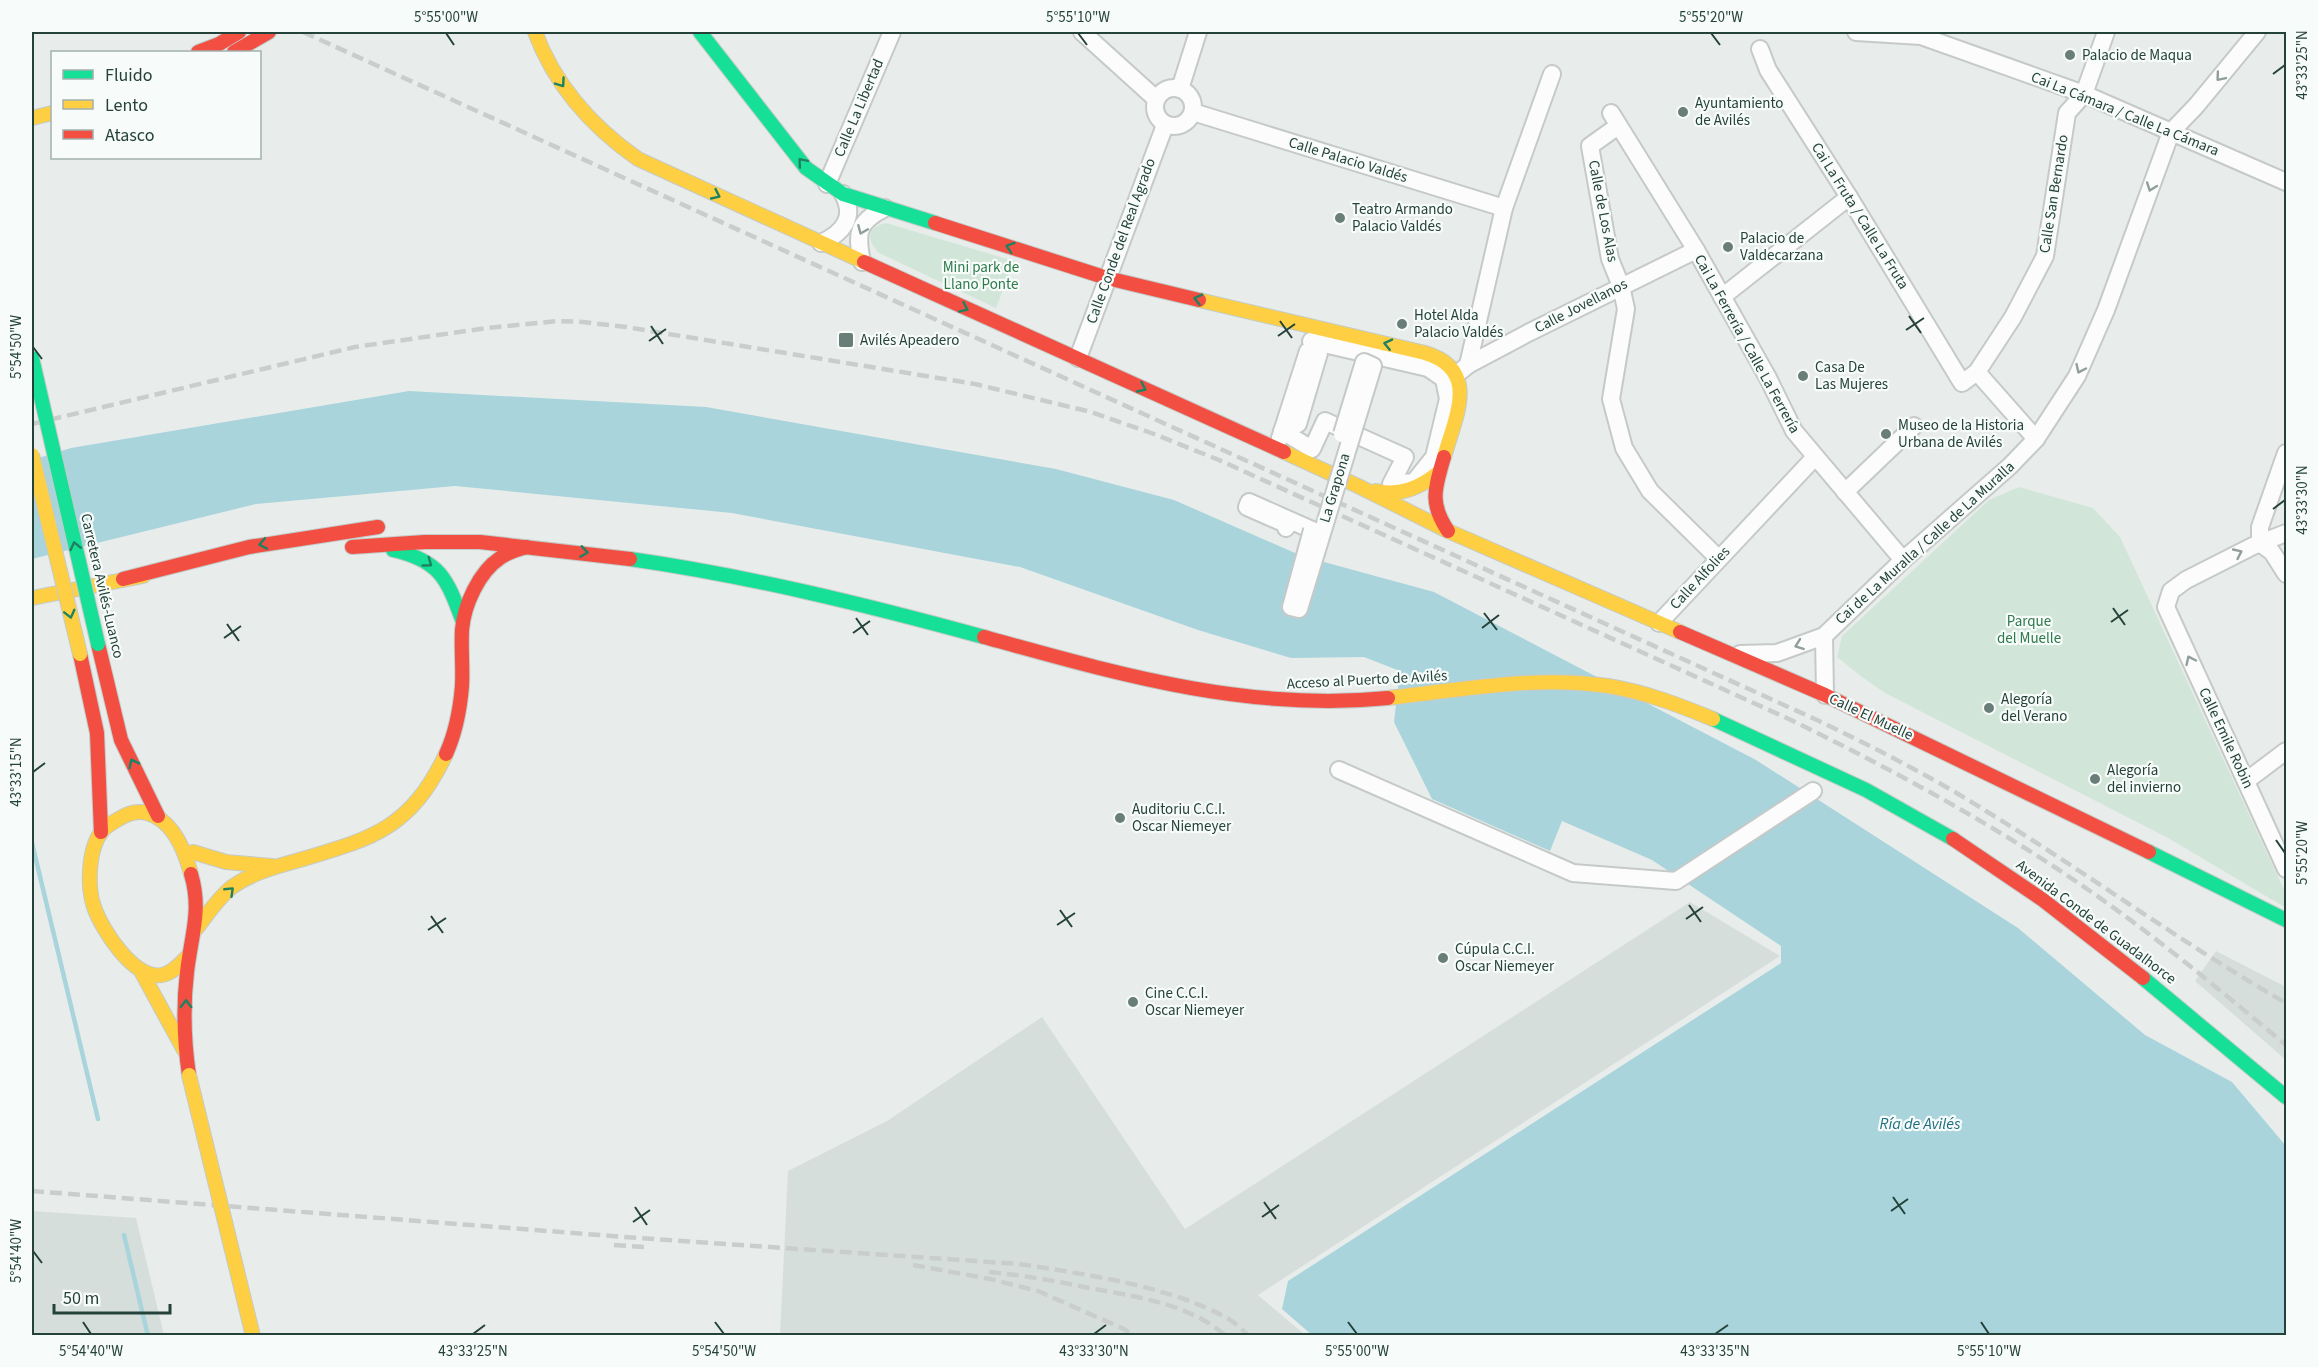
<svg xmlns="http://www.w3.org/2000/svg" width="2318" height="1367" viewBox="0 0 2318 1367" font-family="'Source Sans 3',sans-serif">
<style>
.built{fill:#d6dedb}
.green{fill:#d1e6d8}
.water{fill:#a9d4db}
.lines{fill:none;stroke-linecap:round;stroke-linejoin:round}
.stream{stroke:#a9d4db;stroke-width:4.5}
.street-casing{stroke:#c5cac8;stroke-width:20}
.fast-casing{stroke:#c3cbc8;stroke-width:16}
.slow-casing{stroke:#c3cbc8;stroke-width:16}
.jam-casing{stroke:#c3cbc8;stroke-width:16}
.street{stroke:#fcfcfc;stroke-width:16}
.fast{stroke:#16e098;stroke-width:14}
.slow{stroke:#ffcf43;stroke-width:14}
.jam{stroke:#f24e42;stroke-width:14}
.rail{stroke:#c9cdcc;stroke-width:4.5;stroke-dasharray:12 6;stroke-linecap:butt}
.street-bridge-casing{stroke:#c5cac8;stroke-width:20;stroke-linecap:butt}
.fast-bridge-casing{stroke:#c3cbc8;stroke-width:16;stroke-linecap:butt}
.slow-bridge-casing{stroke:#c3cbc8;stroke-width:16;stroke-linecap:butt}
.street-bridge{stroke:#fcfcfc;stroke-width:16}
.fast-bridge{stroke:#16e098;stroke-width:14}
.slow-bridge{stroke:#ffcf43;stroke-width:14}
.oneway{stroke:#909f9b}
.oneway2{stroke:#1e8160}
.ticks{fill:none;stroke:#24423a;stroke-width:2}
.poi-dot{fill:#697e78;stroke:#f7fbf9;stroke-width:2}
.labels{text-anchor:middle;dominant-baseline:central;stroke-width:4.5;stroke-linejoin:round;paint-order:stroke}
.poi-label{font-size:15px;fill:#24423a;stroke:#f7fbf9;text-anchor:start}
.street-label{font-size:15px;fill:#24423a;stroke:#f7fbf9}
.park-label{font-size:15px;fill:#2d7a4b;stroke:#f7fbf9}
.water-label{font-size:16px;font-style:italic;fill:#1c6f80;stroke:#f7fbf9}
.neatline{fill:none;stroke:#24423a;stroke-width:2}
.ticks-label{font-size:15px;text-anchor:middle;fill:#24423a}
</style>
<rect width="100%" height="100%" fill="#e8edeb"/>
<g class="built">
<path d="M1690,902L1780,956L1258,1295L1305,1335H780L788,1171L887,1121L1042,1017L1185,1229Z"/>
<path d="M2216,951L2286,987V1060L2195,981Z"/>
<path d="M32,1211L136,1218L164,1335H32Z"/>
</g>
<g class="green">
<path d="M886,223L1014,261L996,308L879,253C867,240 865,228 886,223Z"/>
<path d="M2019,487L2093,508L2120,537L2286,894V908L2168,838L1885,693L1862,677L1837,657L1842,636L1989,500Z"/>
</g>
<path class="water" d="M409,391L706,407L1056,469L1174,500L1302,556L1434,592L1756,760L2018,928L2145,1035L2232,1082L2286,1146V1335H1312L1282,1309L1288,1281L1781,963V946L1652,860L1562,821L1550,851L1432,799L1394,722L1400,671L1364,657L1291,658L1198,630L1020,567L732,513L455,486L256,504L32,559V460L71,448Z"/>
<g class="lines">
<g class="stream">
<path d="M32,843L98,1119"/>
<path d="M124,1235L148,1336"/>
</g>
<defs>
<g id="street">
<path d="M1082,32L1156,99"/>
<path d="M1856,32L1921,36L2084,94L2286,182"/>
<path d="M1760,49L1768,70L1849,197L1962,383L1977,372L2013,317L2045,256L2067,113L2084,94L2106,32"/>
<circle cx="1174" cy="107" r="19"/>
<path d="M1180,89L1198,32"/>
<path d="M1193,112L1504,208"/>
<path d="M1611,113L1696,250L1768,378L1794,431L1903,560"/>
<path d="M1618,126L1590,146L1610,259L1621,286L1626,309L1611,399L1624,448L1650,491L1718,558"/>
<path d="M827,184L892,32"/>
<path d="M821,243C843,233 856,217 843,194"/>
<path d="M862,262C856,233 857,222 885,208"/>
<path d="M1722,297L1849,197"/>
<path d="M1311,341L1428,368L1444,379L1448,399L1434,457L1414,482L1391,484L1405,457L1325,421L1312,449L1282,431L1298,424L1319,353Z"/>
<path d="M1078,358L1165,125"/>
<path d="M1468,365L1528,333L1696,250"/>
<path d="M1977,372L2036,439"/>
<path d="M1457,374L1468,365L1504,208L1552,74"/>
<path d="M1280,438L1308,351"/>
<path d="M1845,492L1914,426"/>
<path d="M1286,528L1288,525L1247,507L1249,502L1312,530"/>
<path d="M2286,533L2253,546L2186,580L2171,591L2166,607L2286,869"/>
<path d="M2260,543V527L2286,453"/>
<path d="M2260,543L2272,552L2286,574"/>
<path d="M1659,623L1815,457"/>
<path d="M1824,636L1825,695"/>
<path d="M1740,654L1777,653L1824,636L1903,560L2010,466L2036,439L2077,376L2106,310L2171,132L2196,106L2257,32"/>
<path d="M1339,770L1573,873L1676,881L1813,791"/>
<path d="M2246,781L2286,751"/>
</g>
<g id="fast">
<path d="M700,32L806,168L843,194L935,223"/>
<path d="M393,550C441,561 447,579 463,622"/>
<path d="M630,559C749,576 867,605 984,637"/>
<path d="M1713,719L1866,790L1953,839"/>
<path d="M2149,852L2286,920"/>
<path d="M2143,978L2286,1097"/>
</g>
<g id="slow">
<path d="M535,32C555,86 591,126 638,159L864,262"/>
<path d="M32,118L52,113"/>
<path d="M1199,300L1425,353C1481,370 1455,417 1444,457"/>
<path d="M1284,452L1358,486L1448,531L1680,632"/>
<path d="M1376,491C1401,496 1419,488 1438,473"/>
<path d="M32,598L143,576"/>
<path d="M1388,698C1460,690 1536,675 1608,686C1645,692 1679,705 1713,719"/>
<path d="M193,852L226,862L272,866"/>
<path d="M196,929C207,915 218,898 232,887C250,874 274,867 296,861C371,839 410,830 446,754"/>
<path d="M188,956C181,963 173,973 162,975C134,980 102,930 94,907C87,887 88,849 102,831C106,826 112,823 117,820C126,814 137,810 147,813C173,820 185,851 191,874"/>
<path d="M142,973L184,1050"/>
</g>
<g id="jam">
<path d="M198,52L219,44L239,32"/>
<path d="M234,52L269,32"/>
<path d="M935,223L1107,278L1199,300"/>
<path d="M864,262L1284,452"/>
<path d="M1444,457C1435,488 1429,503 1448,531"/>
<path d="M352,547L425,542H480L630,559"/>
<path d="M123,579L249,547L378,527"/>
<path d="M1680,632L1825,695L2149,852"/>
<path d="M984,637C1118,674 1247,712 1388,698"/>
<path d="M98,644L121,740L158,816"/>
<path d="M80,654L97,733L101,832"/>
<path d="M446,754C456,732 460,710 462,686C463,667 461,649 462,630C464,605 479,572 500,558C508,552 517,550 526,547"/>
<path d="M1953,839L2043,900L2143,978"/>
<path d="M189,1075C184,1041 183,1006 187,972C191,936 202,911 191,874"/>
</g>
</defs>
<use href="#street" class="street-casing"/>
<use href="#fast" class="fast-casing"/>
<use href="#slow" class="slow-casing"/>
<use href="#jam" class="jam-casing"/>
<use href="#street" class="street"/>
<use href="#fast" class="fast"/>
<use href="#slow" class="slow"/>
<use href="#jam" class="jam"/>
<g class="rail">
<path d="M303,32L1817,720C1875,748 1932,777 1986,811C2087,873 2183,944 2286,1003"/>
<path d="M32,424L355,347L487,328L558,321L583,322L626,327L975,384L1091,412L1154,434L1219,460L1791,720C1895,771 1995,825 2090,891C2158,938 2222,992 2286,1045"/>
<path d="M32,1191L638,1238L1019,1264C1085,1274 1169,1286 1227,1318C1235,1322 1242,1330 1249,1336"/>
<path d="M614,1245L644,1247"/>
<path d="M913,1265L990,1279L1038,1291L1124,1329L1133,1336"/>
<path d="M989,1272C1022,1275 1056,1281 1089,1288C1137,1297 1188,1303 1226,1336"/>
</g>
<defs>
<path id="street-bridge" d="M1312,530L1291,607L1299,609L1373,366L1364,362L1342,434"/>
<path id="fast-bridge" d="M32,358L98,644"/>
<g id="slow-bridge">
<path d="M32,455L80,654"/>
<path d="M189,1075L253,1336"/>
</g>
</defs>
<use href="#street-bridge" class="street-bridge-casing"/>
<use href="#fast-bridge" class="fast-bridge-casing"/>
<use href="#slow-bridge" class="slow-bridge-casing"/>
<use href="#street-bridge" class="street-bridge"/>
<use href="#fast-bridge" class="fast-bridge"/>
<use href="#slow-bridge" class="slow-bridge"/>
</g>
<defs><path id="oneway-chevron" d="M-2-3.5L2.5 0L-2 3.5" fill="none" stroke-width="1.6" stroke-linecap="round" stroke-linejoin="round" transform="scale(1.5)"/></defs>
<g class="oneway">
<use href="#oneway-chevron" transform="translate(2220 77) rotate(130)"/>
<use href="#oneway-chevron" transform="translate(2151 187) rotate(110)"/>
<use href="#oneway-chevron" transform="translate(862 230) rotate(113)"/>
<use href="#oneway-chevron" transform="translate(2080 369) rotate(115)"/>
<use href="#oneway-chevron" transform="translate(2238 553) rotate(-25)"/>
<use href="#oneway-chevron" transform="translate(1799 645) rotate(160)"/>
<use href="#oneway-chevron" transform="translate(2190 660) rotate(-115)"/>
</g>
<g class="oneway2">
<use href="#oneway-chevron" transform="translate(561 83) rotate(55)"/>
<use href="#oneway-chevron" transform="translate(802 162) rotate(-130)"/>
<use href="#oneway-chevron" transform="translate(716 195) rotate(25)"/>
<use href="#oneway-chevron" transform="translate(1010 247) rotate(-163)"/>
<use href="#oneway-chevron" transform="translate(1198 299) rotate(-167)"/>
<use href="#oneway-chevron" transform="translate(964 308) rotate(24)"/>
<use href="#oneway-chevron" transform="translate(1388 344) rotate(-167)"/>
<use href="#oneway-chevron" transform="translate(1142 388) rotate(25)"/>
<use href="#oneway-chevron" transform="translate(263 544) rotate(169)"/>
<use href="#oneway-chevron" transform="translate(75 546) rotate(-103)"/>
<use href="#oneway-chevron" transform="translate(584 552) rotate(8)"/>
<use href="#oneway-chevron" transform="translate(428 563) rotate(36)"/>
<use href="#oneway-chevron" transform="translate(70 614) rotate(76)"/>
<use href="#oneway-chevron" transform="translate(133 763) rotate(-116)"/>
<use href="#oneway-chevron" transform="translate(230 891) rotate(-44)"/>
<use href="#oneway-chevron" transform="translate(186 1004) rotate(-90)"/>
</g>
<path class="ticks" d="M446,33L454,45M1078,33L1087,45M1711,33L1720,45M2273,74L2285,65M1909,316L1921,333M1280,321L1292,338M651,326L663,344M1906,330L1924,318M1278,336L1295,324M649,341L666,329M33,347L42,359M2273,509L2285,500M2113,608L2125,625M1484,613L1497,630M856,618L868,635M2111,622L2128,610M227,624L239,641M1482,628L1499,615M853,633L870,621M224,638L241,626M33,772L45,763M2276,840L2285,853M1689,905L1701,922M1060,910L1072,927M431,916L443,933M1686,919L1703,907M1057,925L1075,913M428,930L446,918M1893,1197L1905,1214M1264,1202L1276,1219M635,1207L647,1225M1891,1211L1908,1199M1262,1217L1279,1205M633,1222L650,1210M33,1251L42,1263M83,1322L91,1334M715,1322L724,1334M1348,1322L1357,1334M1981,1322L1989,1334M473,1334L485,1325M1094,1334L1106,1325M1715,1334L1728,1325"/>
<g class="poi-dot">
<circle cx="2070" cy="55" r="6"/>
<circle cx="1683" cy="112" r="6"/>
<circle cx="1340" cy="218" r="6"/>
<circle cx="1728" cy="247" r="6"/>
<circle cx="1402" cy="324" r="6"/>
<rect x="838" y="332" width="16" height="16" rx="3"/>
<circle cx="1803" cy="376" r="6"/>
<circle cx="1886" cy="434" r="6"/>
<circle cx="1989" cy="708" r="6"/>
<circle cx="2095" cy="779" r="6"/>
<circle cx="1120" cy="818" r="6"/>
<circle cx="1443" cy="958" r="6"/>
<circle cx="1133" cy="1002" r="6"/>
</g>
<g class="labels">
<g class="poi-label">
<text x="2082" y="55">Palacio de Maqua</text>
<text x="1695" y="103">Ayuntamiento<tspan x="1695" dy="17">de Avilés</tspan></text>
<text x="1352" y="209">Teatro Armando<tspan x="1352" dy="17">Palacio Valdés</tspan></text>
<text x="1740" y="238">Palacio de<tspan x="1740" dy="17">Valdecarzana</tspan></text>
<text x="1414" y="315">Hotel Alda<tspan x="1414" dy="17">Palacio Valdés</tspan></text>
<text x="860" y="340">Avilés Apeadero</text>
<text x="1815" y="367">Casa De<tspan x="1815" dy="17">Las Mujeres</tspan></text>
<text x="1898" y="425">Museo de la Historia<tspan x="1898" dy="17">Urbana de Avilés</tspan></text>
<text x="2001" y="699">Alegoría<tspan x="2001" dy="17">del Verano</tspan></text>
<text x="2107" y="770">Alegoría<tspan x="2107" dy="17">del invierno</tspan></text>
<text x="1132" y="809">Auditoriu C.C.I.<tspan x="1132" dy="17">Oscar Niemeyer</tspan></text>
<text x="1455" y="949">Cúpula C.C.I.<tspan x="1455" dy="17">Oscar Niemeyer</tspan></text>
<text x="1145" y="993">Cine C.C.I.<tspan x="1145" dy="17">Oscar Niemeyer</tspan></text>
</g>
<g class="street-label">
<text transform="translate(859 108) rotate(-67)">Calle La Libertad</text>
<text transform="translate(2125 114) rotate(22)">Cai La Cámara / Calle La Cámara</text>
<text transform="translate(1348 160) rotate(17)">Calle Palacio Valdés</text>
<text transform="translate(2054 194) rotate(-81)">Calle San Bernardo</text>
<text transform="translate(1603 211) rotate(79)">Calle de Los Alas</text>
<text transform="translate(1860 216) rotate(58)">Cai La Fruta / Calle La Fruta</text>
<text transform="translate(1121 241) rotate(-70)">Calle Conde del Real Agrado</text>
<text transform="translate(1581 306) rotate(-27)">Calle Jovellanos</text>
<text transform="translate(1747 344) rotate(61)">Cai La Ferrería / Calle La Ferrería</text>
<text transform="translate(1335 488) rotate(-73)">La Grapona</text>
<text transform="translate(1925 543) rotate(-42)">Cai de La Muralla / Calle de La Muralla</text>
<text transform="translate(1700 578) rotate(-47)">Calle Alfolies</text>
<text transform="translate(102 586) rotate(77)">Carretera Avilés-Luanco</text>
<text transform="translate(1367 680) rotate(-3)">Acceso al Puerto de Avilés</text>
<text transform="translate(1871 717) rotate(25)">Calle El Muelle</text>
<text transform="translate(2226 738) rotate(65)">Calle Emile Robin</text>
<text transform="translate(2096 922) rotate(37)">Avenida Conde de Guadalhorce</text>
</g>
<g class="park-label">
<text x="981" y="267">Mini park de<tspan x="981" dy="17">Llano Ponte</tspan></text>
<text x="2029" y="621">Parque<tspan x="2029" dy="17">del Muelle</tspan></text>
</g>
<g class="water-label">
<text x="1920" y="1124">Ría de Avilés</text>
</g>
</g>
<rect width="2318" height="1367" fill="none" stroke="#f7fbf9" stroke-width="66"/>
<rect x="51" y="51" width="210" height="108" fill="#f7fbf9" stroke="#a3b1ad" stroke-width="1.5"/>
<rect x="63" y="70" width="30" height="9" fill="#16e098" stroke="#a3b1ad" stroke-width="1.5"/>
<text x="105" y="81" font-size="18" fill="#24423a">Fluido</text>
<rect x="63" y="100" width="30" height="9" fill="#ffcf43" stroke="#a3b1ad" stroke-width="1.5"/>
<text x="105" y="111" font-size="18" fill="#24423a">Lento</text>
<rect x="63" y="130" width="30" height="9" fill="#f24e42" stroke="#a3b1ad" stroke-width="1.5"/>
<text x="105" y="141" font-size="18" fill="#24423a">Atasco</text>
<path d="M54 1304v9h116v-9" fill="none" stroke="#24423a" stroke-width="3"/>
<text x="63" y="1304" font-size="18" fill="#24423a" stroke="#f7fbf9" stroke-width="4.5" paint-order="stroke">50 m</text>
<rect x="33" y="33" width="2252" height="1301" class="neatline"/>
<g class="ticks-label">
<text x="446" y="22">5°55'00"W</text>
<text x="1078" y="22">5°55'10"W</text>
<text x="1711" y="22">5°55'20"W</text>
<text transform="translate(2302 65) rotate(-90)" y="5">43°33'25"N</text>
<text transform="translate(16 347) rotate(-90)" y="5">5°54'50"W</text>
<text transform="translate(2302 500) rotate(-90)" y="5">43°33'30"N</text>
<text transform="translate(16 772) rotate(-90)" y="5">43°33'15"N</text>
<text transform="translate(2302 853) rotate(-90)" y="5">5°55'20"W</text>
<text transform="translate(16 1251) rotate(-90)" y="5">5°54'40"W</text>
<text x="91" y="1356">5°54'40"W</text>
<text x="473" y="1356">43°33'25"N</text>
<text x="724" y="1356">5°54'50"W</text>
<text x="1094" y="1356">43°33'30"N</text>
<text x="1357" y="1356">5°55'00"W</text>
<text x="1715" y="1356">43°33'35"N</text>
<text x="1989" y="1356">5°55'10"W</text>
</g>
</svg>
